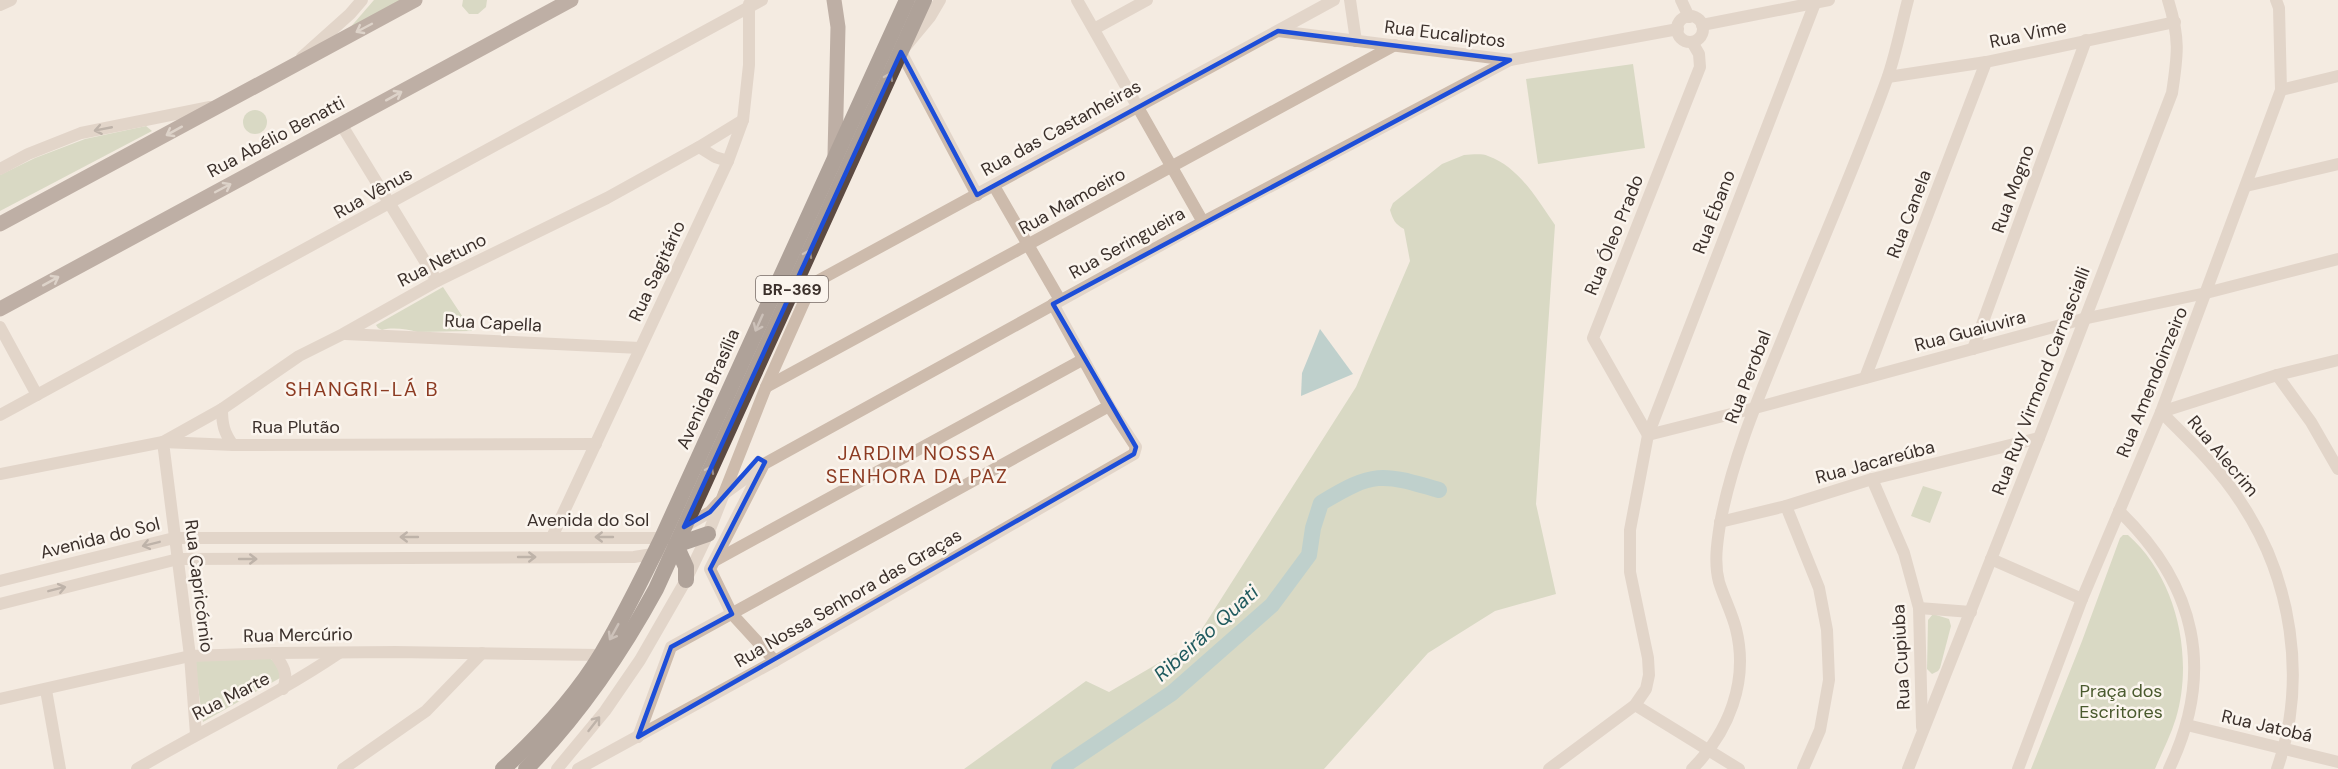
<svg xmlns="http://www.w3.org/2000/svg" width="2338" height="769" viewBox="0 0 2338 769" font-family="'DM Sans',sans-serif">
<style>
.green{fill:#b8c4a0}
.water{fill:#7fb0b2}
.lines{fill:none;stroke-linecap:round;stroke-linejoin:round}
.river{stroke:#7fb0b2;stroke-width:16}
.minor{stroke:#cdbbac;stroke-width:12}
.major{stroke:#7d675c;stroke-width:15}
.highway{stroke:#5c4a42;stroke-width:16}
.oneway{stroke:#c2b5ac}
.oneway2{stroke:#9c8e87}
.oneway3{stroke:#7d6f65}
.marked{fill:none;stroke:#1d4ed8;stroke-width:4.5;stroke-linejoin:round}
.labels{text-anchor:middle;dominant-baseline:central;stroke-width:5;stroke-linejoin:round;paint-order:stroke}
.shield{fill:#fbf5ee;stroke:#756b66;stroke-width:1.5}
.shield-label{font-size:16px;font-weight:bold;fill:#3b302b}
.street-label{font-size:18px;fill:#3b302b;stroke:#fbf5ee}
.park-label{font-size:18px;fill:#4a5a2e;stroke:#fbf5ee}
.neighbourhood-label{font-size:20px;letter-spacing:1.5px;fill:#8c3b22;stroke:#fbf5ee}
.water-label{font-size:20px;font-style:italic;fill:#1f5a5e;stroke:#fbf5ee}
</style>
<rect width="100%" height="100%" fill="#f4ebe1"/>
<g class="green">
<path d="M374,0H403L348,30Z"/>
<path d="M463,0H487L486,7L478,14H469L462,6Z"/>
<path d="M1633,64L1645,148L1538,164L1526,79Z"/>
<circle cx="255" cy="122" r="12"/>
<path d="M146,126L152,131L0,211V175L35,158L85,139Z"/>
<path d="M1464,155C1471,155 1481,153 1488,156C1519,167 1537,199 1555,225L1536,504L1556,594L1495,611L1428,653L1324,769H964L1086,681L1109,692L1193,643L1356,387L1410,261L1404,229C1395,224 1393,220 1390,210L1393,203L1442,164Z"/>
<path d="M443,287L472,331L417,332C407,329 392,327 382,330L378,328L376,325Z"/>
<path d="M1923,486L1942,492L1930,523L1911,516Z"/>
<path d="M2123,535H2128C2177,578 2194,657 2176,718C2171,735 2162,752 2155,769H2031L2082,641L2120,538Z"/>
<path d="M1933,614L1949,619L1951,626L1940,668L1938,671L1932,674L1927,669L1928,620Z"/>
<path d="M269,658L274,661L281,673L280,678L203,722L194,661Z"/>
</g>
<path class="water" d="M1320,329L1353,374L1301,396L1302,373Z"/>
<g class="lines">
<path class="river" d="M1059,769L1172,693L1272,605L1309,555L1313,528L1321,503C1374,471 1381,473 1439,490"/>
<g class="minor">
<path d="M940,0L930,17L901,52L977,195"/>
<path d="M1077,0L1203,222"/>
<path d="M1350,0L1356,41"/>
<path d="M1681,0L1689,17"/>
<path d="M0,5L11,0"/>
<circle cx="1690" cy="29" r="13"/>
<path d="M1702,25L1829,0"/>
<path d="M1094,29L1147,0"/>
<path d="M1278,31L1510,60L1678,29"/>
<path d="M302,57L350,14L362,0"/>
<path d="M1888,77L1986,62L2175,22"/>
<path d="M2281,90L2338,76"/>
<path d="M341,124L437,281"/>
<path d="M699,147L715,157L728,161"/>
<path d="M0,169L28,154L81,133L210,107"/>
<path d="M994,186L1060,300"/>
<path d="M2246,186L2338,164"/>
<path d="M0,327L37,395"/>
<path d="M345,334L640,348"/>
<path d="M1973,349L2086,40"/>
<path d="M2277,375L2311,422L2338,469"/>
<path d="M1865,378L1986,62"/>
<path d="M766,387L1395,45"/>
<path d="M222,409C222,424 224,433 233,445"/>
<path d="M0,415L762,0"/>
<path d="M1648,435L1755,408L2083,319L2206,293L2338,259"/>
<path d="M1648,435L1593,338L1700,67L1699,54L1692,42"/>
<path d="M0,474L163,442L233,445L596,444"/>
<path d="M1872,479L1904,553L1919,608L1922,727"/>
<path d="M724,494L761,467"/>
<path d="M1786,506L1819,588L1827,630L1829,680L1820,730L1803,769"/>
<path d="M2119,511C2196,585 2216,671 2169,769"/>
<path d="M1720,522L1786,506L1872,479L2039,438"/>
<path d="M682,528L710,512L719,502"/>
<path d="M552,537L728,161L743,120L749,65V4"/>
<path d="M1991,559L2082,599"/>
<path d="M716,560L1082,360"/>
<path d="M0,581L174,538H662L667,541"/>
<path d="M0,604L178,559L634,557L659,553"/>
<path d="M1919,608L1971,612"/>
<path d="M274,653C283,665 289,674 283,689"/>
<path d="M775,661L732,614L710,569L764,464L1203,222L1510,60"/>
<path d="M46,690L60,769"/>
<path d="M0,699L190,656L274,653L395,652L601,655"/>
<path d="M1635,705L1739,769"/>
<path d="M2187,725L2338,762"/>
<path d="M196,734L190,656L163,442L222,409L299,356L343,334L437,281L607,198L699,147L743,120"/>
<path d="M638,737L671,647L1109,406"/>
<path d="M137,769C204,729 274,697 339,653"/>
<path d="M343,769L426,711L482,653"/>
<path d="M557,769L605,711L640,660L686,580L708,534L766,387L812,284L1334,0"/>
<path d="M578,769L775,661L1134,454L1136,447L1109,406L1053,304"/>
<path d="M1549,769L1635,705L1646,689L1649,675L1648,658L1630,572V530L1648,435L1815,3"/>
<path d="M1692,769C1729,732 1749,681 1736,629C1732,613 1724,598 1719,582C1714,563 1717,543 1720,524C1732,459 1759,396 1784,335C1818,250 1856,165 1887,79C1896,54 1901,26 1908,0"/>
<path d="M1908,769L2039,438L2172,93C2178,54 2180,38 2168,0"/>
<path d="M2018,769L2082,599L2161,412L2281,90L2279,8L2276,0"/>
<path d="M2277,769C2308,680 2292,578 2240,501C2219,468 2189,440 2161,412L2277,375L2338,360"/>
</g>
<g class="major">
<path d="M834,0L838,27L835,155"/>
<path d="M0,224L415,0"/>
<path d="M0,309L571,0"/>
</g>
<g class="highway">
<path d="M676,545L686,567V580"/>
<path d="M676,545L708,534"/>
<path d="M503,769C540,735 577,695 602,653C624,616 643,577 662,538L907,0"/>
<path d="M526,769C579,715 620,655 656,589L924,0"/>
</g>
</g>
<defs><path id="oneway-shaft" d="M-6 0H5M1.5-3L5.5 0L1.5 3" fill="none" stroke-width="1.6" stroke-linecap="round" stroke-linejoin="round" transform="scale(1.5)"/></defs>
<g class="oneway">
<use href="#oneway-shaft" transform="translate(364 28) rotate(152)"/>
<use href="#oneway-shaft" transform="translate(394 96) rotate(-29)"/>
<use href="#oneway-shaft" transform="translate(174 131) rotate(151)"/>
<use href="#oneway-shaft" transform="translate(223 188) rotate(-28)"/>
<use href="#oneway-shaft" transform="translate(51 281) rotate(-29)"/>
</g>
<g class="oneway2">
<use href="#oneway-shaft" transform="translate(887 81) rotate(-65)"/>
<use href="#oneway-shaft" transform="translate(806 258) rotate(-65)"/>
<use href="#oneway-shaft" transform="translate(759 323) rotate(114)"/>
<use href="#oneway-shaft" transform="translate(708 474) rotate(-65)"/>
<use href="#oneway-shaft" transform="translate(614 632) rotate(119)"/>
</g>
<g class="oneway3">
<use href="#oneway-shaft" transform="translate(103 129) rotate(169)"/>
<use href="#oneway-shaft" transform="translate(409 537) rotate(-180)"/>
<use href="#oneway-shaft" transform="translate(604 537) rotate(-180)"/>
<use href="#oneway-shaft" transform="translate(151 544) rotate(166)"/>
<use href="#oneway-shaft" transform="translate(527 557)"/>
<use href="#oneway-shaft" transform="translate(248 559)"/>
<use href="#oneway-shaft" transform="translate(57 589) rotate(-14)"/>
<use href="#oneway-shaft" transform="translate(594 724) rotate(-52)"/>
</g>
<path d="M0 0H2338V769H0ZM1278,31L1510,60L1053,304L1136,447L1134,454L638,737L671,647L732,614L710,569L765,462L758,458L710,512L684,527L901,52L977,195Z" fill="#f4ebe1" fill-opacity=".55" fill-rule="evenodd"/>
<path class="marked" d="M1278,31L1510,60L1053,304L1136,447L1134,454L638,737L671,647L732,614L710,569L765,462L758,458L710,512L684,527L901,52L977,195Z"/>
<g class="labels">
<rect class="shield" x="756" y="276" width="72" height="26" rx="4.5"/>
<g class="shield-label">
<text x="792" y="289">BR-369</text>
</g>
<g class="street-label">
<text transform="translate(1445 34) rotate(7)">Rua Eucaliptos</text>
<text transform="translate(2028 34) rotate(-12)">Rua Vime</text>
<text transform="translate(1061 128) rotate(-29)">Rua das Castanheiras</text>
<text transform="translate(276 137) rotate(-28)">Rua Abélio Benatti</text>
<text transform="translate(2013 189) rotate(-70)">Rua Mogno</text>
<text transform="translate(373 193) rotate(-29)">Rua Vênus</text>
<text transform="translate(1072 201) rotate(-29)">Rua Mamoeiro</text>
<text transform="translate(1714 212) rotate(-69)">Rua Ébano</text>
<text transform="translate(1909 214) rotate(-69)">Rua Canela</text>
<text transform="translate(1614 235) rotate(-68)">Rua Óleo Prado</text>
<text transform="translate(1127 243) rotate(-29)">Rua Seringueira</text>
<text transform="translate(442 260) rotate(-27)">Rua Netuno</text>
<text transform="translate(657 271) rotate(-65)">Rua Sagitário</text>
<text transform="translate(493 323) rotate(3)">Rua Capella</text>
<text transform="translate(1970 331) rotate(-15)">Rua Guaiuvira</text>
<text transform="translate(1748 377) rotate(-69)">Rua Perobal</text>
<text transform="translate(2041 381) rotate(-69)">Rua Ruy Virmond Carnascialli</text>
<text transform="translate(2152 382) rotate(-68)">Rua Amendoinzeiro</text>
<text transform="translate(708 389) rotate(-66)">Avenida Brasília</text>
<text x="296" y="427">Rua Plutão</text>
<text transform="translate(2223 456) rotate(50)">Rua Alecrim</text>
<text transform="translate(1875 462) rotate(-15)">Rua Jacareúba</text>
<text x="588" y="520">Avenida do Sol</text>
<text transform="translate(100 538) rotate(-14)">Avenida do Sol</text>
<text transform="translate(199 586) rotate(83)">Rua Capricórnio</text>
<text transform="translate(848 598) rotate(-30)">Rua Nossa Senhora das Graças</text>
<text transform="translate(298 635) rotate(-1)">Rua Mercúrio</text>
<text transform="translate(1901 657) rotate(-93)">Rua Cupiuba</text>
<text transform="translate(231 696) rotate(-27)">Rua Marte</text>
<text transform="translate(2267 726) rotate(13)">Rua Jatobá</text>
</g>
<g class="park-label">
<text x="2121" y="691">Praça dos<tspan x="2121" dy="21">Escritores</tspan></text>
</g>
<g class="neighbourhood-label">
<text x="362" y="389">SHANGRI-LÁ B</text>
<text x="917" y="453">JARDIM NOSSA<tspan x="917" dy="23">SENHORA DA PAZ</tspan></text>
</g>
<g class="water-label">
<text transform="translate(1206 633) rotate(-42)">Ribeirão Quati</text>
</g>
</g>
</svg>
